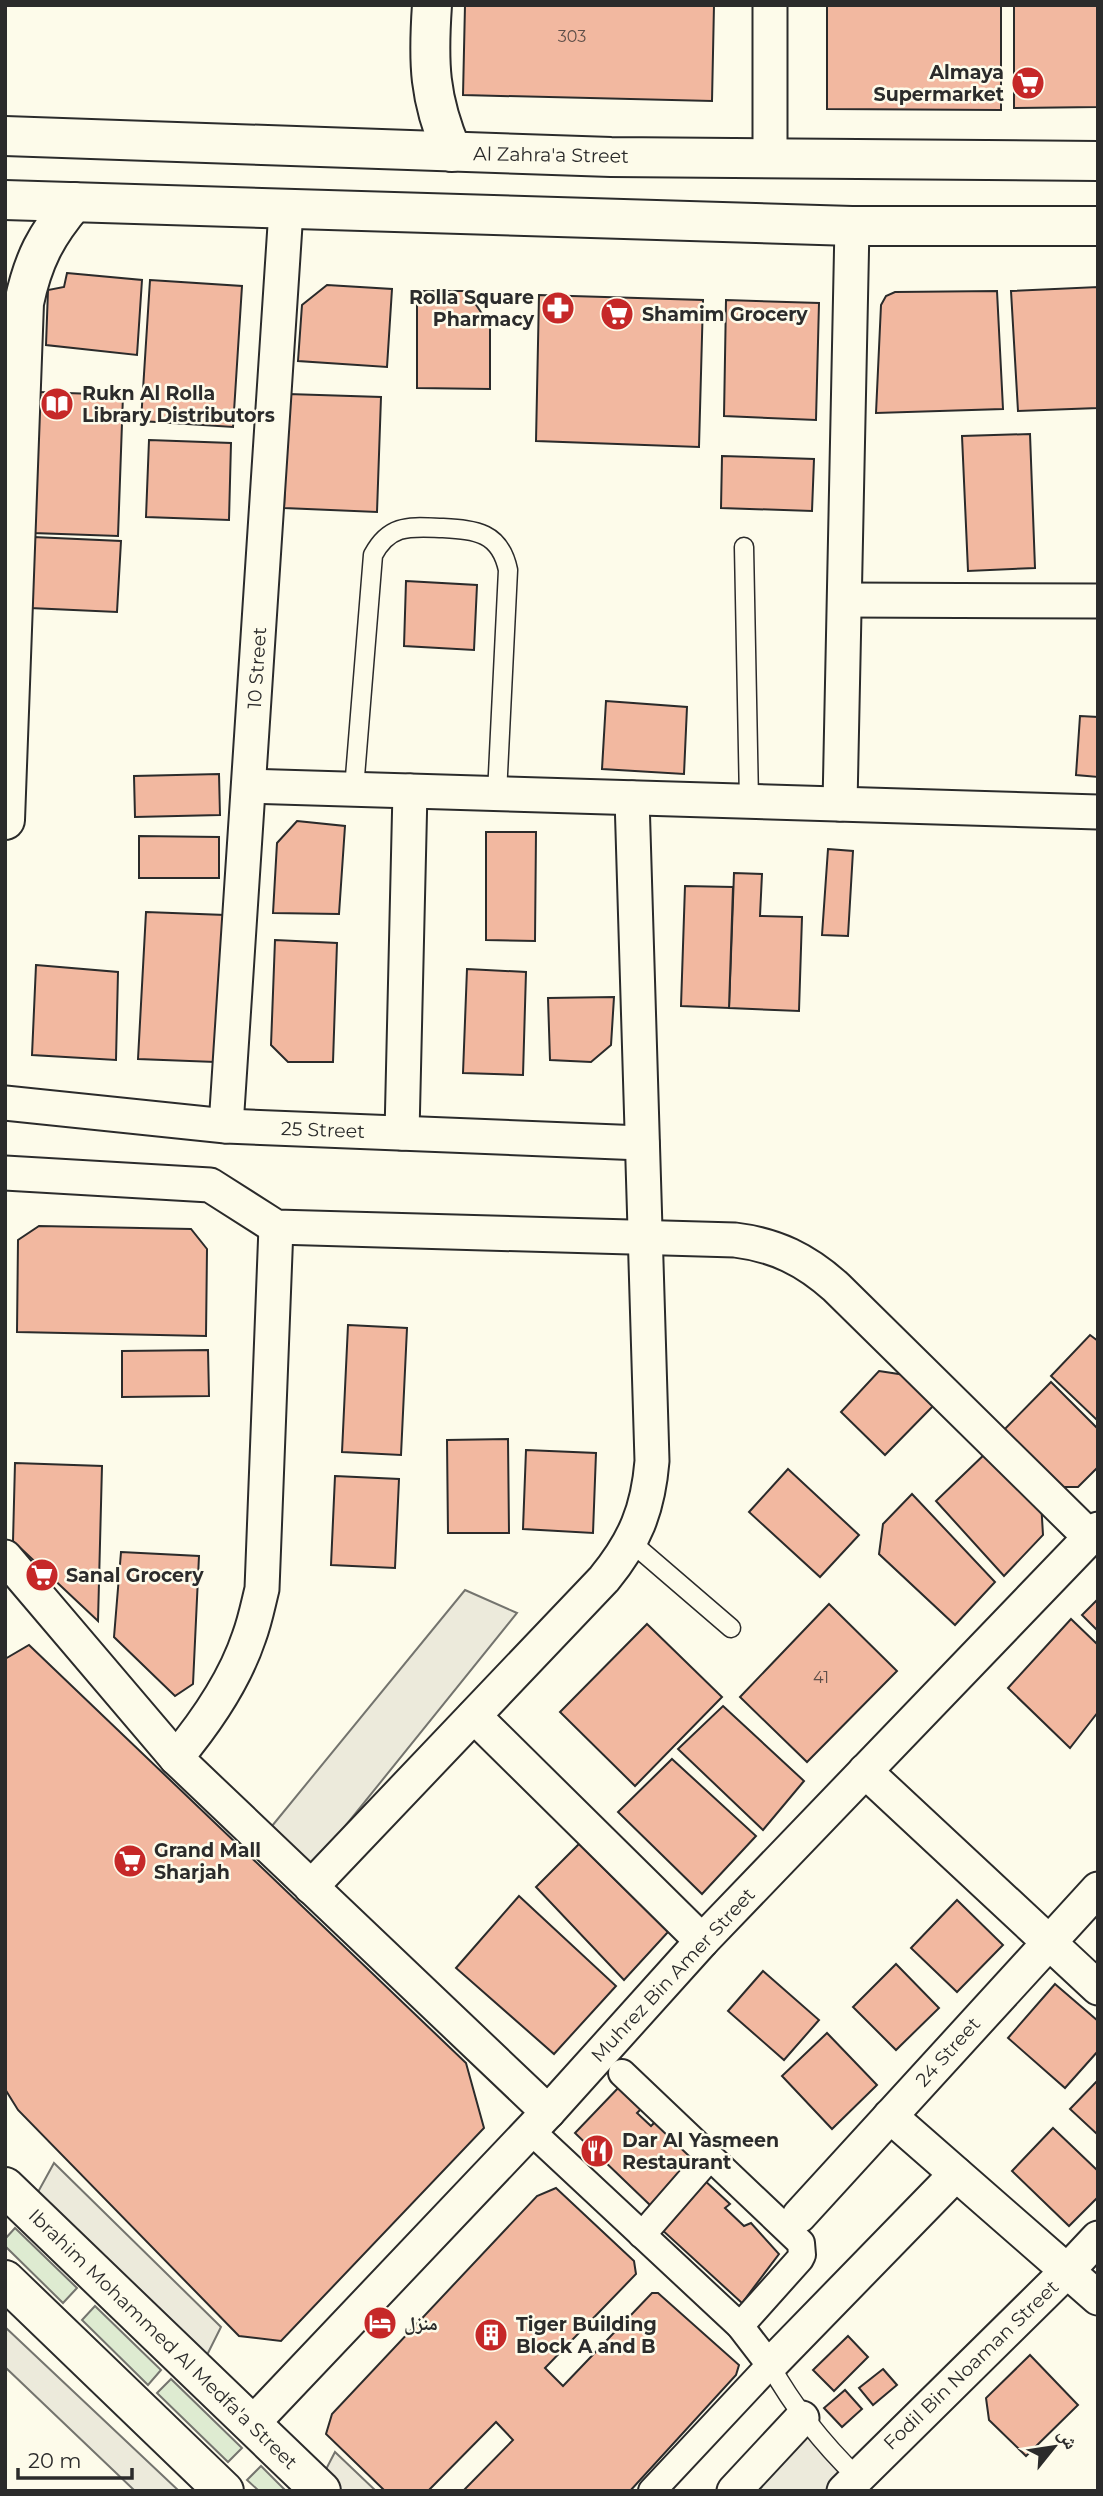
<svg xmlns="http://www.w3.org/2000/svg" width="1103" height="2496" viewBox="0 0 1103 2496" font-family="Montserrat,'Noto Naskh Arabic',sans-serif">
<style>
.green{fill:#deebd1;stroke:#74746e;stroke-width:2}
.parking{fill:#eceadb;stroke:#74746e;stroke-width:2}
.building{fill:#f2b8a0;stroke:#2b2b2b;stroke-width:2}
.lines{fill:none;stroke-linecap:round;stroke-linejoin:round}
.service-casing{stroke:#2b2b2b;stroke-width:21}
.pedestrian-casing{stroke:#2b2b2b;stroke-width:30}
.minor-casing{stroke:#2b2b2b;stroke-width:37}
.tertiary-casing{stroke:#2b2b2b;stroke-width:42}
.secondary-casing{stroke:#2b2b2b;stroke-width:42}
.primary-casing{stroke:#2b2b2b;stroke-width:42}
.service{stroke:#fdfbea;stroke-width:18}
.pedestrian{stroke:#fdfbea;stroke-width:26}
.minor{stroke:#fdfbea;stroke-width:33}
.tertiary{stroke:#fdfbea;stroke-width:38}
.secondary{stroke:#fdfbea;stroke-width:38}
.primary{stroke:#fdfbea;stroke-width:38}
.labels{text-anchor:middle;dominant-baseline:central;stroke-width:5;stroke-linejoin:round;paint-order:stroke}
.number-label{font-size:16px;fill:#5d4e48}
.poi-label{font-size:19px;font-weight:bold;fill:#2b2b2b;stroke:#fdfbea;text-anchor:start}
.street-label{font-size:19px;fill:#2b2b2b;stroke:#fdfbea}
</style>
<rect width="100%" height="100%" fill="#fdfbea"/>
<g class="green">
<path d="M15,2228L77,2288L63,2303L5,2246V2239Z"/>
<path d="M95,2306L161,2370L148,2385L82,2320Z"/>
<path d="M171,2379L242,2448L228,2462L157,2393Z"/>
<path d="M261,2466L286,2491H259L247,2480Z"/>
</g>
<g class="parking">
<path d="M465,1590L517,1613L313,1866L272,1826Z"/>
<path d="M54,2163L221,2327L205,2359L38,2192Z"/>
<path d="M5,2327L179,2491H135L5,2367Z"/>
<path d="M802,2428L843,2472L825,2491H744Z"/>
<path d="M335,2452L376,2491H339L323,2475Z"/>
</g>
<g class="building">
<path d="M465,5H714L712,101L463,95Z"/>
<path d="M827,5H1001V110L827,109Z"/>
<path d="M1014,5H1098V107L1014,108Z"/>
<path d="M67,273L142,280L137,355L46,345L48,290L64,287Z"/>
<path d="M150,280L242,286L233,427L141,421Z"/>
<path d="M327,285L392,289L387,367L298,361L302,305Z"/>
<path d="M1098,287V408L1018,411L1011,291Z"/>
<path d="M417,291H467L490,326V389L417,388Z"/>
<path d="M997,291L1003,409L876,413L881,305L886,296L895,292Z"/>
<path d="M539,295L703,300L699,447L536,441Z"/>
<path d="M726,300L819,303L816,420L724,416Z"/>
<path d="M38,392L123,395L118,536L33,533Z"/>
<path d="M288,394L381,397L377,512L284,508Z"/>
<path d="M1030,434L1035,568L968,571L962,436Z"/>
<path d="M149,440L231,443L229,520L146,517Z"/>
<path d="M722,456L814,459L812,511L721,508Z"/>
<path d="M33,537L121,541L117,612L30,608Z"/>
<path d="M406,581L477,585L474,650L404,646Z"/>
<path d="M606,701L687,707L684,774L602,769Z"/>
<path d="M1080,716L1098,717V777L1076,775Z"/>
<path d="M219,774L220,815L135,817L134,776Z"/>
<path d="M297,821L345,826L339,914L273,913L277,843Z"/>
<path d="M486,832H536L535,941L486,940Z"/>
<path d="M139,836L219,837V878H139Z"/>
<path d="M828,849L853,851L848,936L822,935Z"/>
<path d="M734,873L762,874L760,916L802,917L799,1011L729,1008Z"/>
<path d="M685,886L733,887L729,1008L681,1006Z"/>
<path d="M146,912L225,915L215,1062L138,1059Z"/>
<path d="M275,940L337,943L333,1062H288L271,1045Z"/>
<path d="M36,965L118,972L116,1060L32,1055Z"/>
<path d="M467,969L526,972L523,1075L463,1073Z"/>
<path d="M614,997L611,1045L591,1062L550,1060L548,998Z"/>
<path d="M39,1226L191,1229L207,1249L206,1336L17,1332L18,1240Z"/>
<path d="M348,1325L407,1328L401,1455L342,1452Z"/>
<path d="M1090,1335L1098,1341V1421L1051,1376Z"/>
<path d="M208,1350L209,1396L122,1397V1351Z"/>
<path d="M879,1371L905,1375L936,1403L885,1455L841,1412Z"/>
<path d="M1051,1382L1098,1429V1467L1078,1487H1054L997,1437Z"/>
<path d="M508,1439L509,1533H448L447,1440Z"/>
<path d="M526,1450L596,1453L593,1533L523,1529Z"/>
<path d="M989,1450L1041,1501L1043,1535L1004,1576L936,1501Z"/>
<path d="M15,1463L102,1466L98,1621L13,1541Z"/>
<path d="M788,1469L859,1535L820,1577L749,1512Z"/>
<path d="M335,1476L399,1479L395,1568L331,1565Z"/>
<path d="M912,1494L995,1582L955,1625L879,1554L883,1524Z"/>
<path d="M121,1552L199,1556L193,1684L175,1696L114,1637Z"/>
<path d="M1098,1599V1631L1082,1615Z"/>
<path d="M829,1604L897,1671L807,1762L740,1697Z"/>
<path d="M1071,1619L1098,1645V1712L1070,1748L1008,1688Z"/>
<path d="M647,1624L722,1697L635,1786L560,1712Z"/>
<path d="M29,1645L466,2063L484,2128L281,2341L239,2336L18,2110L5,2089V1659Z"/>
<path d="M723,1706L804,1781L763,1830L678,1749Z"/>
<path d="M672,1759L756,1836L702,1894L618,1812Z"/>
<path d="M579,1844L668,1932L624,1980L536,1887Z"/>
<path d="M519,1896L616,1986L554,2054L456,1968Z"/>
<path d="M957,1900L1003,1945L957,1992L911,1948Z"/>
<path d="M896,1964L939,2008L896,2050L853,2007Z"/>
<path d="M763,1971L819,2020L784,2060L728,2011Z"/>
<path d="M1055,1984L1098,2021V2051L1065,2088L1008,2038Z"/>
<path d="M827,2033L877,2085L832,2129L782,2076Z"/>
<path d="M1098,2080V2135L1070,2109Z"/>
<path d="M621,2085L643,2107L637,2113L651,2126L656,2121L696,2159L651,2206L575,2133Z"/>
<path d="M1053,2128L1098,2171V2197L1069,2226L1012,2171Z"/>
<path d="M702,2178L730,2204L725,2208L744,2226L751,2223L779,2254L742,2303L660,2228Z"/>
<path d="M556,2188L634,2261L636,2274L545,2368L563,2386L652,2293H658L739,2365L736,2375L630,2491H463L513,2440L496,2422L428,2491H385L326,2434L332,2414L537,2196Z"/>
<path d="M848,2336L868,2357L834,2391L813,2370Z"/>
<path d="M1030,2355L1078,2405L1026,2456L989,2420L986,2398Z"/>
<path d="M883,2369L897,2385L873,2405L859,2388Z"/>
<path d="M845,2390L862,2409L842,2427L824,2408Z"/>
</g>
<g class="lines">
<defs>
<g id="service">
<path d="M744,547L749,801"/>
<path d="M354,789L373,555C390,523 411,527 443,528C476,530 500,532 508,570L497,794"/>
<path d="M631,1542L731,1628"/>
<path d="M770,2365C794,2408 822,2443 857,2477"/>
</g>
<g id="pedestrian">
<path d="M622,2073L801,2243L802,2255L800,2259L740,2326"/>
<path d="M530,2130L740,2326L770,2365L652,2491"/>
<path d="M642,2235L710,2157"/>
</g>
<g id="minor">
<path d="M770,5V160"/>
<path d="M845,600L1098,601"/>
<path d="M249,786L1098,812"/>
<path d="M840,804L852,226"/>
<path d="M5,1103L226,1126L642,1143"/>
<path d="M226,1126L286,210"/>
<path d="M402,1133L410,791"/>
<path d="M5,1173L210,1185L276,1227L735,1240C776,1245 806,1260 836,1287L1090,1537"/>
<path d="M5,1557L176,1758L548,2112"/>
<path d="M474,1716L702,1941"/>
<path d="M176,1758C206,1722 234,1682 249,1637C255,1621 258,1605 262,1589L276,1227"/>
<path d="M865,1771L1098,1988"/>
<path d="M311,1887L604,1579C635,1541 648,1510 652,1461L632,798"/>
<path d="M890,2116L1098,2298"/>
<path d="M799,2216L1098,1889"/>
<path d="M770,2365L956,2174"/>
<path d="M252,2424L548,2112L702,1941L1098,1529"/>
<path d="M734,2491L802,2418"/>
<path d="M844,2491L1067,2271L1098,2238"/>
</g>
<g id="tertiary">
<path d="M432,5C428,63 429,98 452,152"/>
<path d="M5,820L24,303C33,260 46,235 74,202"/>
</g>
<g id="secondary">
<path d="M5,136L611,157L1098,161"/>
<path d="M5,200L852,226H1098"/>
</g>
<g id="primary">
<path d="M5,2187L321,2491"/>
<path d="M5,2280L224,2491"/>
</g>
</defs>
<use href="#service" class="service-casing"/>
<use href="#pedestrian" class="pedestrian-casing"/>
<use href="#minor" class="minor-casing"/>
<use href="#tertiary" class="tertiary-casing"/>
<use href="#secondary" class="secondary-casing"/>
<use href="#primary" class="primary-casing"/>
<use href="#service" class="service"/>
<use href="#pedestrian" class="pedestrian"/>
<use href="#minor" class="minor"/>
<use href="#tertiary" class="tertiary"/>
<use href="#secondary" class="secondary"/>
<use href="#primary" class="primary"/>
</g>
<defs>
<symbol id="supermarket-disc" viewBox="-11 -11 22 22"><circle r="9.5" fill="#c62828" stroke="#fdfbea"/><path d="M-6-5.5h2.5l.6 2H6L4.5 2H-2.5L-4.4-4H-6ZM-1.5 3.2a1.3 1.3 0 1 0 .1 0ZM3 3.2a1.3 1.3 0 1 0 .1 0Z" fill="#fff"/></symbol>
<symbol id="pharmacy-disc" viewBox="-11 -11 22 22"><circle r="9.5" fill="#c62828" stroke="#fdfbea"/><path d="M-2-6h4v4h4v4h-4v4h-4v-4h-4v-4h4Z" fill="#fff"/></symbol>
<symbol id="library-disc" viewBox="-11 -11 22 22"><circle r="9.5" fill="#c62828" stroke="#fdfbea"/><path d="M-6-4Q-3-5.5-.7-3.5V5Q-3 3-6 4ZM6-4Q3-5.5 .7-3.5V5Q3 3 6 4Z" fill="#fff"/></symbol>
<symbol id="restaurant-disc" viewBox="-11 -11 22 22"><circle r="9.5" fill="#c62828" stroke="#fdfbea"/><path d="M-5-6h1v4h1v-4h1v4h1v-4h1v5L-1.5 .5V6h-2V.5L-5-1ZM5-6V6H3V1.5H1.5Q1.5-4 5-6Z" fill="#fff"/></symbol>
<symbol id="hotel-disc" viewBox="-11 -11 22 22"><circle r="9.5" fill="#c62828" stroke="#fdfbea"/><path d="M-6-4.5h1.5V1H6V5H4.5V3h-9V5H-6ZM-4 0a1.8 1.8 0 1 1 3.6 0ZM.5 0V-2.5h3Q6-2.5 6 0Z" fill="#fff"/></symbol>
<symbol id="building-disc" viewBox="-11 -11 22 22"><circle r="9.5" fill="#c62828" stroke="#fdfbea"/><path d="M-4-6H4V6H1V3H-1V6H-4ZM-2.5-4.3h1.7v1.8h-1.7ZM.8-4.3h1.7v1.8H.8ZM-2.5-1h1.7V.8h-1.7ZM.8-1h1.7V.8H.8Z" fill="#fff"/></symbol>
</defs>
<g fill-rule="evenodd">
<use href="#supermarket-disc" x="1009" y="64" width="38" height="38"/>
<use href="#pharmacy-disc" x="539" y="289" width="38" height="38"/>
<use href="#supermarket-disc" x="598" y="295" width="38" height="38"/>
<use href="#library-disc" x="38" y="385" width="38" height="38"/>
<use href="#supermarket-disc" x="23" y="1556" width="38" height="38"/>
<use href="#supermarket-disc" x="111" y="1842" width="38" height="38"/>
<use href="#restaurant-disc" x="578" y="2132" width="38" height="38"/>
<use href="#hotel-disc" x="361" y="2304" width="38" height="38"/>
<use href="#building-disc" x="472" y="2316" width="38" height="38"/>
</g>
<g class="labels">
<g class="number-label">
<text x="572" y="36">303</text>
<text x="821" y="1677">41</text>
</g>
<g class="poi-label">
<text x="1004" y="72" text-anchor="end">Almaya<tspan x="1004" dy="22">Supermarket</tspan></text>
<text x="534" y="297" text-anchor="end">Rolla Square<tspan x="534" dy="22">Pharmacy</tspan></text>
<text x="642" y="314">Shamim Grocery</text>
<text x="82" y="393">Rukn Al Rolla<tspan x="82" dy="22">Library Distributors</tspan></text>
<text x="66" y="1575">Sanal Grocery</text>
<text x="154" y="1850">Grand Mall<tspan x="154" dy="22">Sharjah</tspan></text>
<text x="622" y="2140">Dar Al Yasmeen<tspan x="622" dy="22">Restaurant</tspan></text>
<text x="404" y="2323">منزل</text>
<text x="516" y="2324">Tiger Building<tspan x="516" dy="22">Block A and B</tspan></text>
</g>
<g class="street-label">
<text transform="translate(551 155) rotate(1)">Al Zahra'a Street</text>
<text transform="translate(257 668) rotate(-86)">10 Street</text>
<text transform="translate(323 1130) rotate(2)">25 Street</text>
<text transform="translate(673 1975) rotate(-47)">Muhrez Bin Amer Street</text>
<text transform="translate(948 2052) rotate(-48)">24 Street</text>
<text transform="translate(163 2339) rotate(44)">Ibrahim Mohammed Al Medfa'a Street</text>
<text transform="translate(971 2365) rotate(-44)">Fodil Bin Noaman Street</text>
</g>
</g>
<rect width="1103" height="2496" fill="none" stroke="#2b2b2b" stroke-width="14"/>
<g transform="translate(1054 2447) rotate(60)" stroke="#fdfbea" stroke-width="5" paint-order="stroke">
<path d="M0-5L12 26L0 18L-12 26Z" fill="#2b2b2b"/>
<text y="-10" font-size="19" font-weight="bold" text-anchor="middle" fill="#2b2b2b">ش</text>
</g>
<path d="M18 2468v10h114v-10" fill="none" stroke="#2b2b2b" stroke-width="3.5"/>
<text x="28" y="2468" font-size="21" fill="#2b2b2b" stroke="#fdfbea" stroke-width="5" paint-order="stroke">20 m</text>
</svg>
